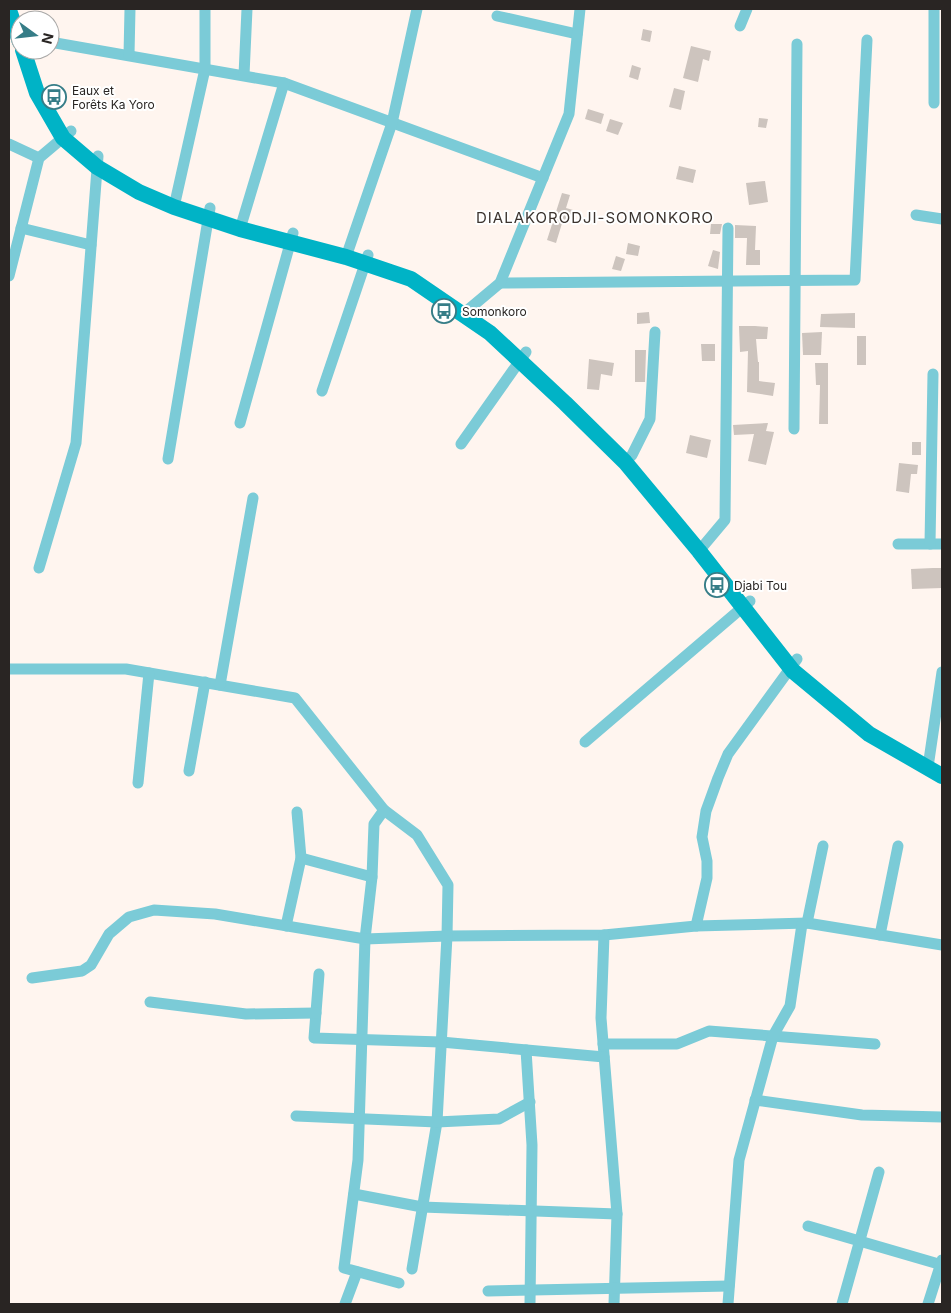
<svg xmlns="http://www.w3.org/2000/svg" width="951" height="1313" viewBox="0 0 951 1313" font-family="Inter,sans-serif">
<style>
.building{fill:#cdc4be}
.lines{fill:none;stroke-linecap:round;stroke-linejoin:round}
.minor{stroke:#7bcbd7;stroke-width:11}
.secondary{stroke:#00b3c6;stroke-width:16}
.labels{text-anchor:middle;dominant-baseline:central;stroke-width:4;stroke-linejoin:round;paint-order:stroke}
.poi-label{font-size:12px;fill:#292523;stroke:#fff;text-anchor:start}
.quarter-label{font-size:15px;letter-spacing:1px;fill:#3c342f;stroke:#fff}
</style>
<rect width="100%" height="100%" fill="#fff5ef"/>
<g class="building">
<path d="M643,29L652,31L650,42L641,40Z"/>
<path d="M691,46L711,51L709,61L703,59L698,82L683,78Z"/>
<path d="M632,65L641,68L638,80L629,77Z"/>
<path d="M674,88L685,91L681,110L669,107Z"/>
<path d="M588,109L604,114L601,124L585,119Z"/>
<path d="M759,118L768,119L766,128L758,127Z"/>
<path d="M610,119L623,123L618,135L606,131Z"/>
<path d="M679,166L696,170L693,183L676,179Z"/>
<path d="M765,181L768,202L749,205L746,183Z"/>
<path d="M562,193L570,195L566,208L573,210L569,222L563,220L556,243L547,240Z"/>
<path d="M711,224H722L720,234H710Z"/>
<path d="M735,225L756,226L755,250H760V265H746L747,238H735Z"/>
<path d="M628,243L640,246L638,256L626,254Z"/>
<path d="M713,250L720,252L718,269L708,266Z"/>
<path d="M616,256L625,259L621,271L612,269Z"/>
<path d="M649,312L650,323L637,324V313Z"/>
<path d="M855,313V328L820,327L821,314Z"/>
<path d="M739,326H755L768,327L767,339H756L758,362H759V381L775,383L773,396L747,392L748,351L740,352Z"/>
<path d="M822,332L821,355H803L802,333Z"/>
<rect x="857" y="336" width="9" height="29"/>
<path d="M701,344H715V361H702Z"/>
<path d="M635,350H646L645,382H635Z"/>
<path d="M589,359L614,363L612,376L601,374L599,390L587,389Z"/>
<path d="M815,363H828V424H819L820,385H816Z"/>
<path d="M768,423L766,431L774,432L766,465L748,461L754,434L734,435L733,425Z"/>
<path d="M690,435L711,440L707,458L686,453Z"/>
<rect x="912" y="442" width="9" height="13"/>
<path d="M899,463L918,465L917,474H911L909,493L896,491Z"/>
<path d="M933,568H942V588L912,589L911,569Z"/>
</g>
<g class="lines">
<g class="minor">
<path d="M934,9V103"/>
<path d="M497,16L577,34"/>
<path d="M740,26L747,9"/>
<path d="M50,42L284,83L543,178"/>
<path d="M129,55L130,9"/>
<path d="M244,75L247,9"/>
<path d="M9,144L39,158"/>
<path d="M174,207L205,69V9"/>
<path d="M916,215L942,219"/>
<path d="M21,228L91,245"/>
<path d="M240,229L284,83"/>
<path d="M346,257L392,123L417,9"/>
<path d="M9,276L39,158L71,131"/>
<path d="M500,283L855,280L867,40"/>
<path d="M463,314L500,283L569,114L580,9"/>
<path d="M322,391L368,255"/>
<path d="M240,423L293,233"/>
<path d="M794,429L797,44"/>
<path d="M461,444L526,352"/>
<path d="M168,459L210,208"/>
<path d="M625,462L632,455L650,419L655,332"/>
<path d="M898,544H942"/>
<path d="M930,544L933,374"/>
<path d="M699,551L725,520L728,228"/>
<path d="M39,568L76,443L98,156"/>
<path d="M9,669H126L295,698L384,810L417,835L448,885L447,936L604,935L696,926L807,923L942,945"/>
<path d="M220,685L253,498"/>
<path d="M585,742L750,601"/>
<path d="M928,767L942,672"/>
<path d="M189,771L205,682"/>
<path d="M138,783L149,673"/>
<path d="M384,810L374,824L372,877L365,939L358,1160L344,1268L399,1283"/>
<path d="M301,858L372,877"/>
<path d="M807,923L823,846"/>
<path d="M286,926L301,858L297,812"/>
<path d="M696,926L707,878V861L702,837L706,811L718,778L728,754L797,659"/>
<path d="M604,935L601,1018L617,1214L614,1304"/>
<path d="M880,935L898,846"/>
<path d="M319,974L314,1038L441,1042L604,1057"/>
<path d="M32,978L82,971L91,965L109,934L129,917L154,910L215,914L365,939L447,936L437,1122L412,1269"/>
<path d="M150,1002L246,1014L316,1013"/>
<path d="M603,1044H677L709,1031L875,1044"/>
<path d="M526,1050L532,1145L530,1304"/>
<path d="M755,1100L862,1115L942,1117"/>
<path d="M296,1116L437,1122L499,1119L530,1102"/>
<path d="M354,1194L422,1207L617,1214"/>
<path d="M808,1226L942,1265"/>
<path d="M488,1291L729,1286"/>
<path d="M345,1304L357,1272"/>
<path d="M728,1304L739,1160L773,1036L790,1006L802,924"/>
<path d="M842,1304L879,1172"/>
<path d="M928,1304L942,1260"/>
</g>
<g class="secondary">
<path d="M9,10L20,42"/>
<path d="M23,50L37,93L63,138L97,167L139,192L174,207L240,229L346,257L411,279L490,333L565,403L625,462L699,551L793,671L869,734L942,776"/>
</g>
</g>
<defs>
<symbol id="bus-ring" viewBox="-11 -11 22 22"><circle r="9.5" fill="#fff" stroke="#367d87" stroke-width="1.5"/><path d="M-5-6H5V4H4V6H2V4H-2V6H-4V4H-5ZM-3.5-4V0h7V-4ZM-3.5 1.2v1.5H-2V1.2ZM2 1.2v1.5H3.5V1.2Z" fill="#367d87"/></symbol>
</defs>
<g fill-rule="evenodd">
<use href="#bus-ring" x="40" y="83" width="28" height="28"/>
<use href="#bus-ring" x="430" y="297" width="28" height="28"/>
<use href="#bus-ring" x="703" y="571" width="28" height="28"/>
</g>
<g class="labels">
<g class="poi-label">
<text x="72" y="90">Eaux et<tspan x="72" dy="14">Forêts Ka Yoro</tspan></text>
<text x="462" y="311">Somonkoro</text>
<text x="734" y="585">Djabi Tou</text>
</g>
<g class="quarter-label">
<text x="595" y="217">DIALAKORODJI-SOMONKORO</text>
</g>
</g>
<rect width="951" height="1313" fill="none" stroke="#292523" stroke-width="20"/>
<g transform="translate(35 35) rotate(105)"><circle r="24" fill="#ffffff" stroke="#a9a8a7"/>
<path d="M0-4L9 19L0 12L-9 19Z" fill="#367d87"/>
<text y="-8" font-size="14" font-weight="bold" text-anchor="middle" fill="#292523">N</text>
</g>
</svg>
